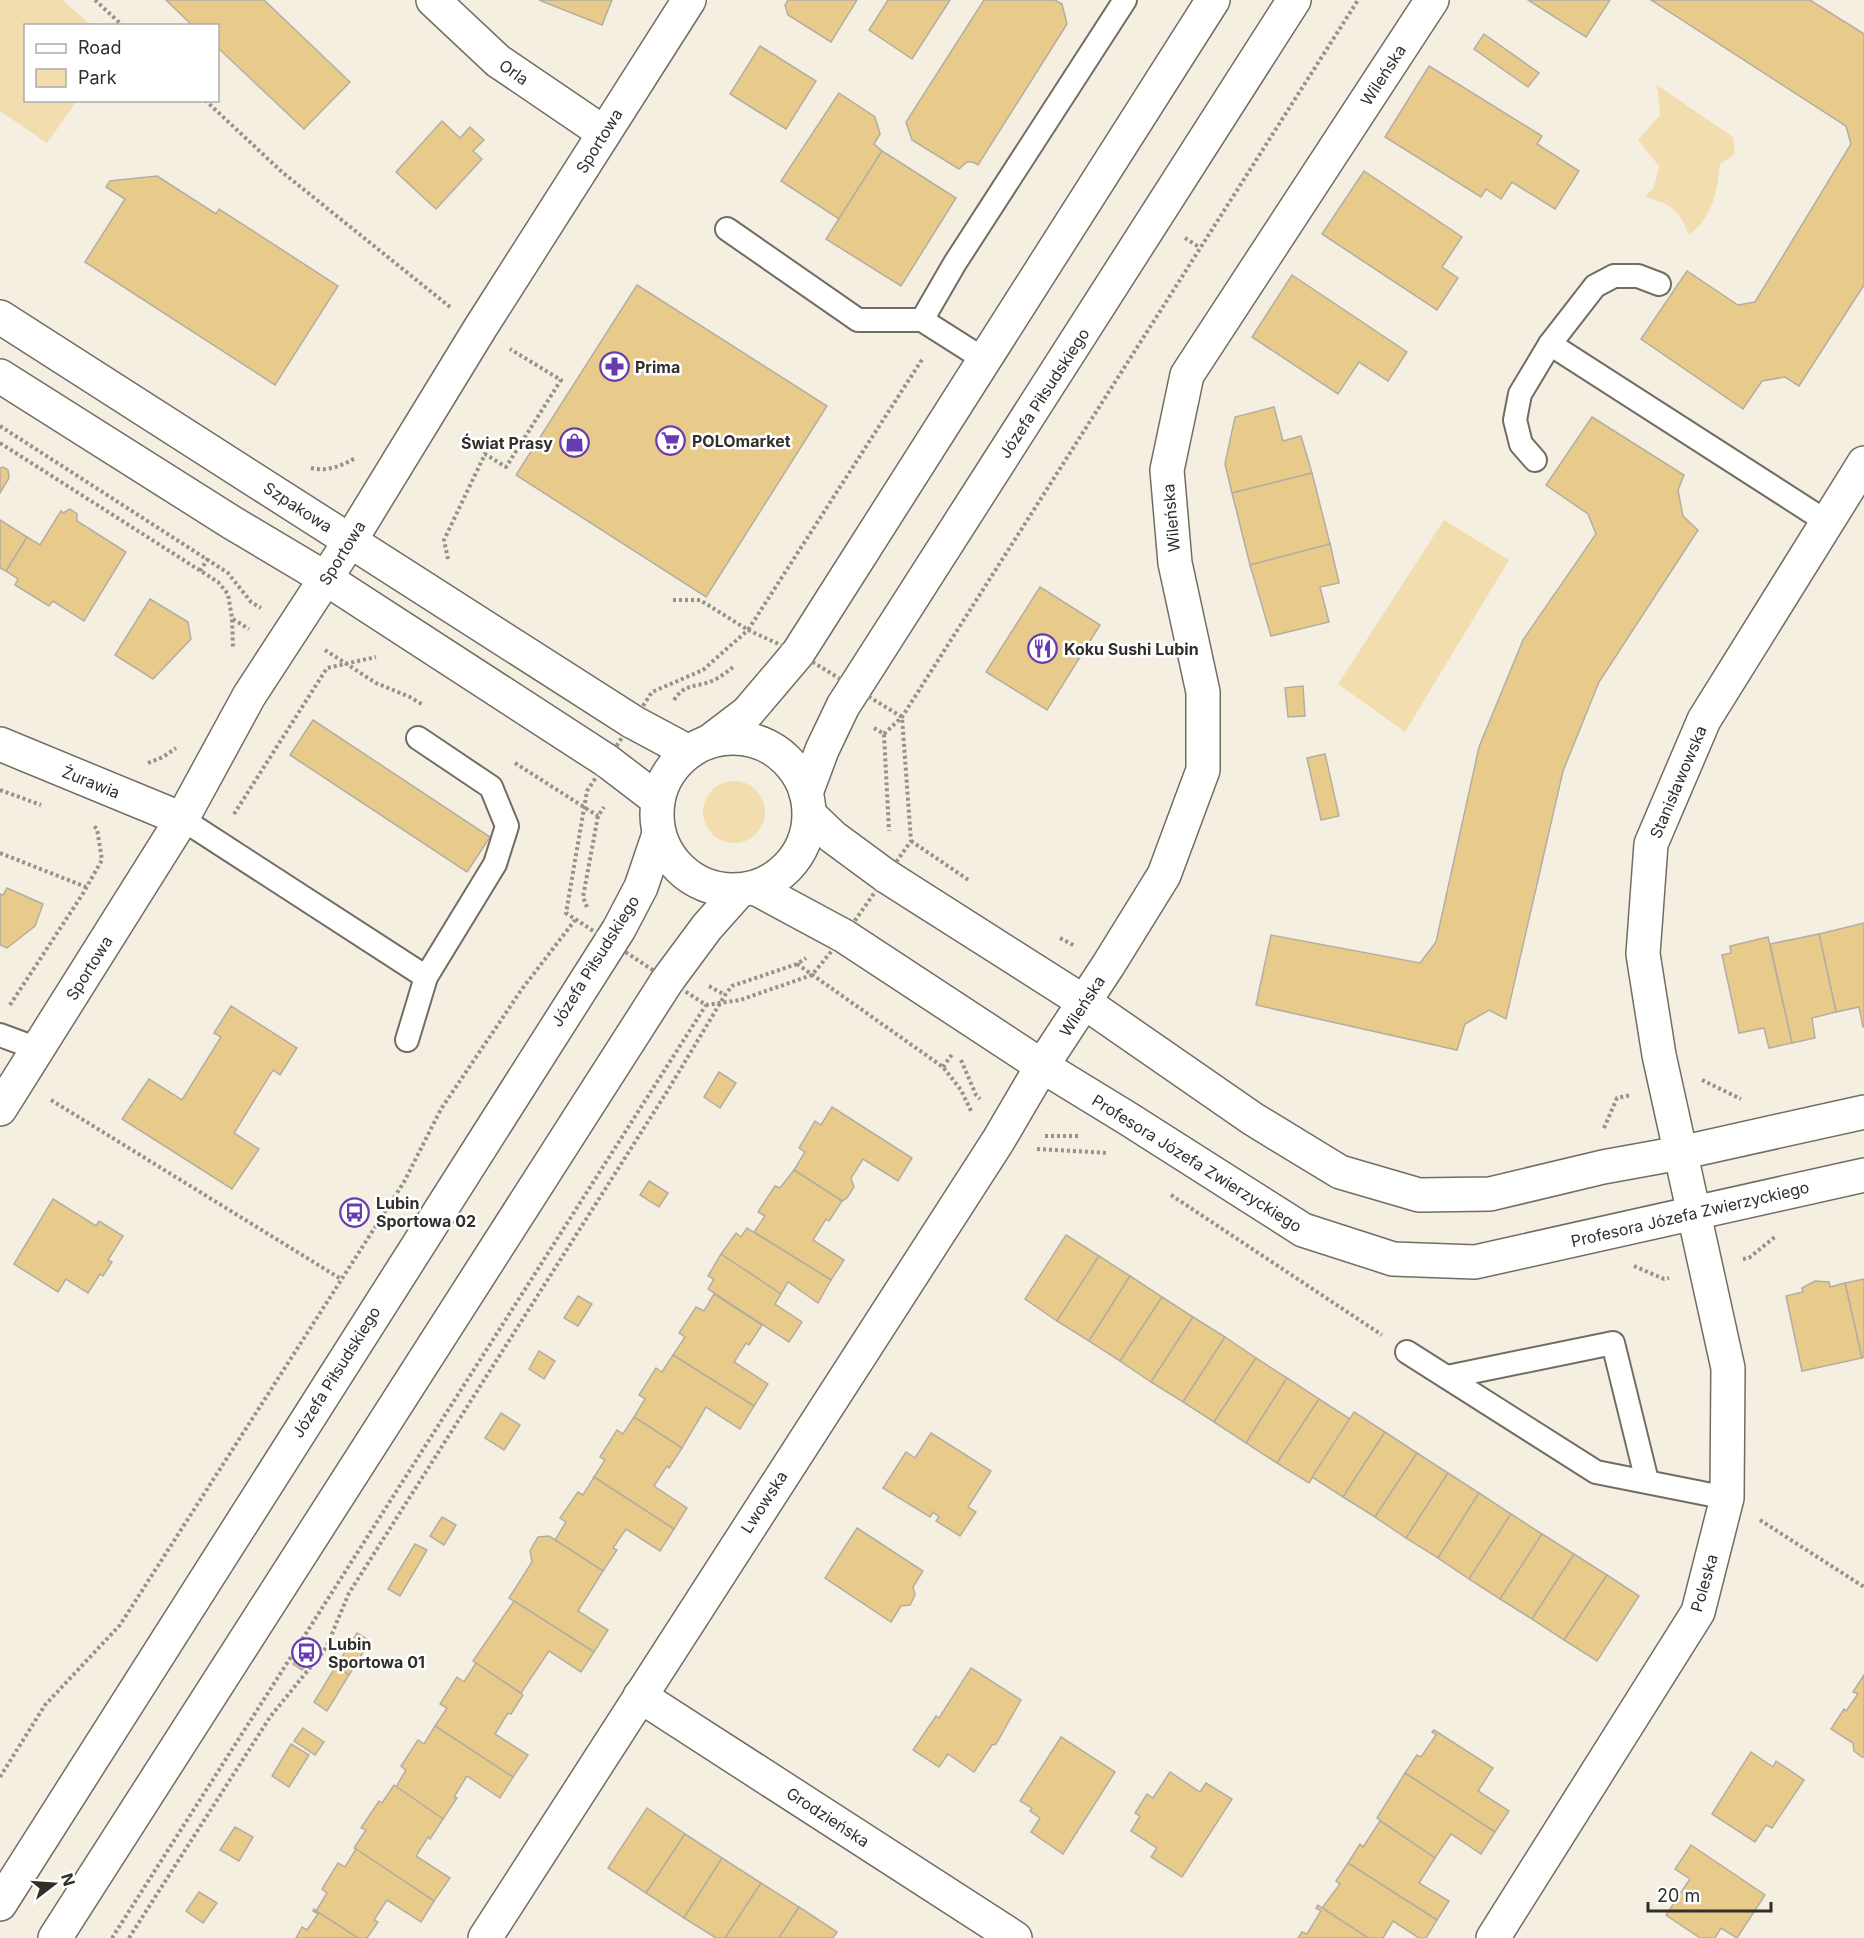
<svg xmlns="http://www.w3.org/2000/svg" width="1864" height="1938" viewBox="0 0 1864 1938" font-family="Inter,sans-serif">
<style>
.green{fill:#f2ddae}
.building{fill:#e8cb8b;stroke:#b4aea2;stroke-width:1.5}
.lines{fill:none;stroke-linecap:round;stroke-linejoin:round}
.service-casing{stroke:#726d62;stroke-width:26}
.minor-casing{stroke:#726d62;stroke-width:36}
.tertiary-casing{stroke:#726d62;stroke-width:36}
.path{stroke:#969289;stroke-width:4;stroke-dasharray:3 3;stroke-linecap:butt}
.service{stroke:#fff;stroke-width:22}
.minor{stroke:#fff;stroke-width:33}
.tertiary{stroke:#fff;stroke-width:33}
.labels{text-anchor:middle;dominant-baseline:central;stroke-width:5;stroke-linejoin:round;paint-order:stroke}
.street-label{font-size:16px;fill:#312f2a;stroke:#fff}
.poi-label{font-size:16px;font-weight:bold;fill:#312f2a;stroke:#fff;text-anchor:start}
</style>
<rect width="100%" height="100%" fill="#f5efe2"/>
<g class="green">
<path d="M0,0H62L91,25L26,26V100L77,101L47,143L0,111Z"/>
<path d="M1657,85L1733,137L1735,154L1720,164C1717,193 1713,216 1689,235C1679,209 1671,204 1645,197L1654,187L1659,166L1638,140L1660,115Z"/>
<path d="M1444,520L1509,560L1405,732L1338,684Z"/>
<circle cx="734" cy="812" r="31"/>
</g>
<g class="building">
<path d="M166,0H264L350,82L304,129L218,48V26H193Z"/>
<path d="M539,0H612L602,25Z"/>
<path d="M788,0H857L831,42L788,15L785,5Z"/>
<path d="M888,0H950L912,59L869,30Z"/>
<path d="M984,0H1055L1062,4L1067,24L978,165L973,162H967L959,169L912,140L906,122Z"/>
<path d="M1528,0H1610L1586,37Z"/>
<path d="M1651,0H1810L1864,34V285L1799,386L1785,377L1762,381L1743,409L1641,339L1687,271L1738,305L1755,302L1851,144L1846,126Z"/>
<path d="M1484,34L1539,73L1528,87L1474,49Z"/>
<path d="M760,46L816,81L786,129L730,94Z"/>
<path d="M1429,66L1542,136L1537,144L1579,171L1555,209L1512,182L1501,199L1486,189L1481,197L1385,137Z"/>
<path d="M839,93L875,117L880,134L874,144L882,151L839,219L781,181Z"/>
<path d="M442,121L460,138L470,127L484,140L473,151L482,159L436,209L396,172Z"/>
<path d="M882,151L956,198L901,286L826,239Z"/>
<path d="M1364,171L1462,237L1442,267L1458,278L1437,310L1322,234Z"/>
<path d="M157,176L216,214L219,209L338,286L275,385L85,262L125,199L106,187L110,181Z"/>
<path d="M1292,275L1407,352L1388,381L1359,362L1338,394L1252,337Z"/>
<path d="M637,285L827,406L706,597L516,475Z"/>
<path d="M1274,407L1283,441L1301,436L1312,473L1232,493L1225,464L1235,417Z"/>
<path d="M1592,417L1684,475L1678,490L1683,516L1698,530L1599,682L1563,771L1506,1019L1489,1010L1465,1024L1457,1050L1256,1005L1271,935L1420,963L1436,942L1479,747L1523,640L1596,534L1588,514L1546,485Z"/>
<path d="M3,467L8,470L9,478L0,493V468Z"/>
<path d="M1312,473L1330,544L1250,565L1232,493Z"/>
<path d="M70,509L77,514V521L126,552L84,621L53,601L49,606L15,585L18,579L6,571L27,537L40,545L61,511L63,513Z"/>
<path d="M0,520L27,537L6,571L0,568Z"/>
<path d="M1330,544L1339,583L1320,587L1329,622L1271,636L1250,565Z"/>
<path d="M1040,587L1100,625L1047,710L986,672Z"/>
<path d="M150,599L188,622L191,639L153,679L115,655Z"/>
<path d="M1303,686L1305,716L1288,717L1285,688Z"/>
<path d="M313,720L490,837L467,872L290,755Z"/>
<path d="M1325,754L1339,816L1321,820L1307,758Z"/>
<path d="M7,888L43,904L35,926L7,948L0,945V894L3,895Z"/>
<path d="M1864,923V1027H1863L1859,1007L1836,1012L1819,934Z"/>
<path d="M1819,934L1836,1012L1812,1018L1815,1038L1792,1043L1770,944Z"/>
<path d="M1768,937L1792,1043L1769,1048L1764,1028L1739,1033L1722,955L1731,953L1730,946Z"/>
<path d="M231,1006L297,1048L280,1075L273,1070L234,1133L259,1149L232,1189L122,1119L149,1079L182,1100L221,1037L214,1033Z"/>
<path d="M719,1072L736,1083L720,1108L704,1097Z"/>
<path d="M832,1107L912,1158L898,1181L863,1159L851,1178L854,1187L847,1198L842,1201L794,1170L805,1152L799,1148L815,1121L821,1125Z"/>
<path d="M794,1170L842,1201L829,1221L826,1219L813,1240L844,1260L831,1280L754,1232L765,1216L758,1212L775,1186L780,1188Z"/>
<path d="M649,1181L668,1193L659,1207L640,1195Z"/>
<path d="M53,1199L96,1226L99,1221L123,1236L108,1260L112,1262L103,1276L100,1274L88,1293L66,1279L58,1292L14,1264Z"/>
<path d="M747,1228L831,1280L818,1303L788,1282L781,1294L721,1254L736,1233L741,1237Z"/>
<path d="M1066,1235L1099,1256L1057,1321L1025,1299Z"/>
<path d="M721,1254L781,1294L775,1304L802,1322L789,1342L708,1289L714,1279L708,1276Z"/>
<path d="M1099,1256L1130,1276L1089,1341L1057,1321Z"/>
<path d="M1130,1276L1162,1297L1120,1361L1089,1341Z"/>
<path d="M1864,1279V1357L1862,1358L1845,1283Z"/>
<path d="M1815,1281L1829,1282L1830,1287L1845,1283L1862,1358L1802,1371L1786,1296L1803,1292L1802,1288Z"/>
<path d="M714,1294L762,1325L749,1345L746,1343L734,1362L768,1384L754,1406L673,1355L685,1337L679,1333L696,1307L704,1311Z"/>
<path d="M578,1296L592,1304L578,1326L564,1318Z"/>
<path d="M1162,1297L1193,1317L1151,1382L1120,1361Z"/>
<path d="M1193,1317L1225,1337L1183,1402L1151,1382Z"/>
<path d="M1225,1337L1256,1358L1214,1422L1183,1402Z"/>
<path d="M539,1351L555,1361L544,1379L529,1369Z"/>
<path d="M673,1355L754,1406L740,1429L706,1407L682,1448L634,1417L645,1399L639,1395L656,1368L662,1372Z"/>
<path d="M1256,1358L1287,1378L1246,1443L1214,1422Z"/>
<path d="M1287,1378L1319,1399L1277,1463L1246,1443Z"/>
<path d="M1319,1399L1350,1419L1309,1483L1277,1463Z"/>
<path d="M1354,1412L1385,1432L1343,1497L1312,1477Z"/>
<path d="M501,1413L520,1425L504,1450L485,1438Z"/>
<path d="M634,1417L682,1448L669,1468L667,1466L654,1486L687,1508L674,1529L594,1477L605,1460L600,1457L617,1430L623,1434Z"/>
<path d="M1385,1432L1417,1453L1375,1517L1343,1497Z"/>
<path d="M931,1433L991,1471L968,1507L976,1512L960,1536L936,1521L939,1517L933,1512L930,1517L883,1488L906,1452L915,1458Z"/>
<path d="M1417,1453L1448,1473L1406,1538L1375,1517Z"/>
<path d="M1448,1473L1479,1493L1438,1558L1406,1538Z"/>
<path d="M594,1477L674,1529L660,1551L626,1529L613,1548L617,1550L603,1571L555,1540L566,1522L560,1518L578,1492L583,1495Z"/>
<path d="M1479,1493L1511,1514L1469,1579L1438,1558Z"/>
<path d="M1511,1514L1542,1534L1500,1599L1469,1579Z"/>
<path d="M442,1517L456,1525L444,1545L430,1536Z"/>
<path d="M857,1528L923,1571L913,1587L915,1595L910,1605L901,1606L891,1622L825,1578Z"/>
<path d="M1542,1534L1574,1554L1532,1619L1500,1599Z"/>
<path d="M549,1536L603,1571L578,1611L608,1630L594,1652L509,1598L532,1562L530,1551L538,1537Z"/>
<path d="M415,1544L427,1550L400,1596L388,1589Z"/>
<path d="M1574,1554L1607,1575L1564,1640L1532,1619Z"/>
<path d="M1607,1575L1639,1596L1597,1661L1564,1640Z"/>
<path d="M514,1601L594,1652L581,1672L549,1651L521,1693L473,1661Z"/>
<path d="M357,1633L370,1641L349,1675L336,1666Z"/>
<path d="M309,1641L318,1646L302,1670L293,1664Z"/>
<path d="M476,1663L523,1695L511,1714L508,1713L495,1734L528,1755L513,1777L435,1726L447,1708L440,1704L457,1677L464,1682Z"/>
<path d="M336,1666L349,1675L327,1711L314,1702Z"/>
<path d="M971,1668L1021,1700L996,1744L992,1745L974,1772L948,1754L939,1767L913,1750L936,1716L939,1718Z"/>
<path d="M1864,1675V1757H1862L1854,1751L1853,1743L1831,1729L1844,1709L1846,1711L1858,1694L1853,1692Z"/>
<path d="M435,1726L513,1777L500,1798L467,1776L454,1797L457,1798L443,1819L396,1787L406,1770L401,1766L418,1740L424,1744Z"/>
<path d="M303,1728L324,1742L315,1755L294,1741Z"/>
<path d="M1434,1730L1493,1768L1478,1791L1509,1811L1495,1832L1405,1773L1417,1755L1421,1757L1436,1735L1432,1732Z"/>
<path d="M1061,1737L1115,1772L1063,1854L1031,1832L1040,1818L1030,1811L1032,1808L1020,1801Z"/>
<path d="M291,1744L309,1755L289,1787L272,1776Z"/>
<path d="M1751,1752L1773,1767L1776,1761L1804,1780L1772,1828L1766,1825L1755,1842L1712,1814Z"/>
<path d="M1170,1772L1200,1792L1206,1783L1232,1799L1182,1877L1151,1857L1157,1848L1131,1831L1140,1816L1135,1813L1147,1794L1153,1798Z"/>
<path d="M1405,1773L1495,1832L1481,1854L1451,1834L1435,1858L1377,1818Z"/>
<path d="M394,1785L443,1819L430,1839L428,1837L416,1856L450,1878L434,1901L354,1848L366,1830L361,1828L379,1801L382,1803Z"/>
<path d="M647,1808L685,1834L646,1893L608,1868Z"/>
<path d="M1380,1821L1435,1858L1419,1883L1449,1901L1437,1920L1348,1863L1360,1844L1363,1847Z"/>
<path d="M235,1827L253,1837L239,1861L220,1850Z"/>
<path d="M685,1834L722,1858L684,1918L646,1893Z"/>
<path d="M1691,1845L1765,1895L1737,1938L1721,1928L1715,1938H1700L1666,1915L1690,1879L1675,1869Z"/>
<path d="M356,1849L434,1901L421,1922L387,1900L374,1920L378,1922L367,1938H358L316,1911L327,1893L322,1889L338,1863L345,1867Z"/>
<path d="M722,1858L761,1883L725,1938H716L684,1918Z"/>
<path d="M1348,1863L1437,1920L1426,1938H1419L1393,1921L1383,1938H1368L1322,1908L1340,1884L1336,1881Z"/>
<path d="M761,1883L799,1907L779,1938H725Z"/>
<path d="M199,1892L217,1903L203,1923L186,1911Z"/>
<path d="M1318,1905L1322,1908L1368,1938H1298L1302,1932L1307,1934L1321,1911L1316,1908Z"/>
<path d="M799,1907L837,1932L833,1938H779Z"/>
<path d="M314,1909L316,1911L358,1938H296L302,1927L307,1930L318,1914L313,1911Z"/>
</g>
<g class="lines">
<defs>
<g id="service">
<path d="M727,229L858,320H922L985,360"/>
<path d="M922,320L955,263L1125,0"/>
<path d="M1550,344L1827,522"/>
<path d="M1535,460L1521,444L1515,420L1520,394L1550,344L1595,286L1614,276H1638L1659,284"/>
<path d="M418,738L491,787L507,826L495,864L426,977"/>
<path d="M182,819L426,977L407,1040"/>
<path d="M0,1035L38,1049"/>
<path d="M1407,1352L1596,1472L1727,1498"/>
<path d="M1447,1377L1613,1343L1647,1481"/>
</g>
<g id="minor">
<path d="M433,0L498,61L604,133"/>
<path d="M0,317L633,722L689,752"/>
<path d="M0,376L231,522L325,578L607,761L658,800"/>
<path d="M0,744L182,819"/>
<path d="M810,815L833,837L886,876L1084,1002L1253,1119L1340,1172L1419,1195L1490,1194L1603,1167L1680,1153L1864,1112"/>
<path d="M755,888L844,936L1042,1066L1127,1118L1303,1230L1393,1259L1475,1262L1864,1175"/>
<path d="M0,1109L182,819L249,696L350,541L479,330L689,0"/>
<path d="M640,1696L1015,1938"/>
<path d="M485,1938L998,1141L1042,1066L1109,964L1164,875L1203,770V692L1175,563L1167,470L1187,375L1432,0"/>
<path d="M1493,1938L1698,1612L1727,1498L1728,1368L1659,1055L1643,954L1651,844L1704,720L1864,463"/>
</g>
<g id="tertiary">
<circle cx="733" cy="814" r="76"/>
<path d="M710,741L748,712L798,653L1213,0"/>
<path d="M806,793L822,750L843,706L1294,0"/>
<path d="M0,1904L619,929L641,887L659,834"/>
<path d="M55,1938L667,981L707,927L739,891"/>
</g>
</defs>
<use href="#service" class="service-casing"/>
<use href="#minor" class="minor-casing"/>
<use href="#tertiary" class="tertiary-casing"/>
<g class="path">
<path d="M95,0L123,26"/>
<path d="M205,100L282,172L450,307"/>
<path d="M1185,238L1199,247"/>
<path d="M0,426L228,573L251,602L261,608"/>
<path d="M0,443L218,582L228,594L232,618L233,649"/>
<path d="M311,468C326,472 342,466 355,458"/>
<path d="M448,559L444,540L485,454L506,467L561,380L510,349"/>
<path d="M200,571L209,557"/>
<path d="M673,600H700L748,630L923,358"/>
<path d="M233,619L249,629"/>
<path d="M748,630L798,653L902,717L911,841L844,936L812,975L740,1000L706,1005L566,913L587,791L652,692L703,670Z"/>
<path d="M325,650L376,683L410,697L423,705"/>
<path d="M674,700C685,683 695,688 712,681C719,678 727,672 733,667"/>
<path d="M874,728L884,734L889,831"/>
<path d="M884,734L902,717L1358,0"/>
<path d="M148,763L163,757L176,748"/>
<path d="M515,763L598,816"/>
<path d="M0,790L41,805"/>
<path d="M234,814L327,668L376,657"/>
<path d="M911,841L970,881"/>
<path d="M0,853L86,887"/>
<path d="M587,907L583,897L598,816L604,807"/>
<path d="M1060,938L1075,946"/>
<path d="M797,964L943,1067L961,1090L972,1113"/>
<path d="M709,986L725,995"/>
<path d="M10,1005L82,895L102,860L97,829L93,825"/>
<path d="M961,1060L976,1095L980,1099"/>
<path d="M943,1067L953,1053"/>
<path d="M1702,1080L1741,1099"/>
<path d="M51,1100L341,1279"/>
<path d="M1604,1128L1617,1098L1631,1095"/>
<path d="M1045,1136H1080"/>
<path d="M1037,1149L1108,1153"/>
<path d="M1171,1195L1382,1335"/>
<path d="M1743,1259L1749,1258L1776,1236"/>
<path d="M1634,1266L1664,1279L1669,1278"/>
<path d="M1760,1520L1864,1587"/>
<path d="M0,1777L45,1705L120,1625L404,1182L441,1109L522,989L575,920"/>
<path d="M112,1938L706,1005"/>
<path d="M129,1938L270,1717L326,1648L349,1593L668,1090L725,995L732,986L797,964L806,958"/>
</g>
<use href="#service" class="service"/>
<use href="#minor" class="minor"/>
<use href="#tertiary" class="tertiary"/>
</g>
<defs>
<symbol id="pharmacy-ring" viewBox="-11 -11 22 22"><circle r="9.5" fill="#fff" stroke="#693bb2" stroke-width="1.5"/><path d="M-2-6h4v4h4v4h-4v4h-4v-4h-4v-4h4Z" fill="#693bb2"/></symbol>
<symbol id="supermarket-ring" viewBox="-11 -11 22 22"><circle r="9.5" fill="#fff" stroke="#693bb2" stroke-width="1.5"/><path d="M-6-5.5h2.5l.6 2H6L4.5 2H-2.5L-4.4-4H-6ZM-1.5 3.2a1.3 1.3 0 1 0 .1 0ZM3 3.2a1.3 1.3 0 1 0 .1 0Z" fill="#693bb2"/></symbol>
<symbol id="shop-ring" viewBox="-11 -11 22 22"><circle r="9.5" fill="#fff" stroke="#693bb2" stroke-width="1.5"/><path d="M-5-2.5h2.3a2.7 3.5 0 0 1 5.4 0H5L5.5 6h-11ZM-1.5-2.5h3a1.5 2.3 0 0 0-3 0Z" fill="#693bb2"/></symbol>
<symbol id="restaurant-ring" viewBox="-11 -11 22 22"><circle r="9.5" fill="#fff" stroke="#693bb2" stroke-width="1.5"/><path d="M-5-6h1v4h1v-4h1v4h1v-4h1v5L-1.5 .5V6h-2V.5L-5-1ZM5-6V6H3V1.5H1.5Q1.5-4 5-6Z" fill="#693bb2"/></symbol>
<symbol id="bus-ring" viewBox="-11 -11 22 22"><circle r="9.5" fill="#fff" stroke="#693bb2" stroke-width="1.5"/><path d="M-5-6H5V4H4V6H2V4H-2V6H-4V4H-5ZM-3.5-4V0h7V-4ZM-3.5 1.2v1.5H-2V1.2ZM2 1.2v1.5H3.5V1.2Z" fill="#693bb2"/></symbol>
</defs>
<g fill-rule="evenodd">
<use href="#pharmacy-ring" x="598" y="350" width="33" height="33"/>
<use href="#supermarket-ring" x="654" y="424" width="33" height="33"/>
<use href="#shop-ring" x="558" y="426" width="33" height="33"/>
<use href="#restaurant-ring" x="1026" y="632" width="33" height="33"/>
<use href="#bus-ring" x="338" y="1196" width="33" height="33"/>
<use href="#bus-ring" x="290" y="1636" width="33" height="33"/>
</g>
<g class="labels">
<g class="street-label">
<text transform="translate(514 72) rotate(35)">Orla</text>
<text transform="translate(1383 75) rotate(-57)">Wileńska</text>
<text transform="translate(599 141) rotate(-58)">Sportowa</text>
<text transform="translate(1044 393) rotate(-57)">Józefa Piłsudskiego</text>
<text transform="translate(298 507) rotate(33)">Szpakowa</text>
<text transform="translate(1171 518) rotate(-95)">Wileńska</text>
<text transform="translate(342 553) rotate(-58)">Sportowa</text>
<text transform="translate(91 782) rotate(22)">Żurawia</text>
<text transform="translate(1678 782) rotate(-67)">Stanisławowska</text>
<text transform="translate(595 961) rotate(-58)">Józefa Piłsudskiego</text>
<text transform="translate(89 968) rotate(-58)">Sportowa</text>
<text transform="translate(1082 1006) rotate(-57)">Wileńska</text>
<text transform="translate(1197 1163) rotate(32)">Profesora Józefa Zwierzyckiego</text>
<text transform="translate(1690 1214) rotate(-13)">Profesora Józefa Zwierzyckiego</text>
<text transform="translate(336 1372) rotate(-58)">Józefa Piłsudskiego</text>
<text transform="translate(764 1502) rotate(-57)">Lwowska</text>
<text transform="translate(1704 1583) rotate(-74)">Poleska</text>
<text transform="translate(828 1817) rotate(33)">Grodzieńska</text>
</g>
<g class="poi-label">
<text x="635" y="367">Prima</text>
<text x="692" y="441">POLOmarket</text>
<text x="553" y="443" text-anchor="end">Świat Prasy</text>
<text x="1064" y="649">Koku Sushi Lubin</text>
<text x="376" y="1203">Lubin<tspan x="376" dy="18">Sportowa 02</tspan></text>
<text x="328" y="1644">Lubin<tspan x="328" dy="18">Sportowa 01</tspan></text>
</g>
</g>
<rect x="24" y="24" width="195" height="78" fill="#ffffff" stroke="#adacaa" stroke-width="1.5"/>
<rect x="36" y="44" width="30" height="9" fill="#ffffff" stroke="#adacaa" stroke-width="1.5"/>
<text x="78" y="54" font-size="18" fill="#312f2a">Road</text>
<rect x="36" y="69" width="30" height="18" fill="#f2ddae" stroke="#adacaa" stroke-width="1.5"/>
<text x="78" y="84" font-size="18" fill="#312f2a">Park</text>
<g transform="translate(54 1884) rotate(73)" stroke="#ffffff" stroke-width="4.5" paint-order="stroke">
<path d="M0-4.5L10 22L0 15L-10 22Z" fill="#312f2a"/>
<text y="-9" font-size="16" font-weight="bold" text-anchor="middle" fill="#312f2a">N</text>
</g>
<path d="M1648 1902v9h123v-9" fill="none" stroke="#312f2a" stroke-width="3"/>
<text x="1657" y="1902" font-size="18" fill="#312f2a" stroke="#ffffff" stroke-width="4.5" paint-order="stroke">20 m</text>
</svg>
